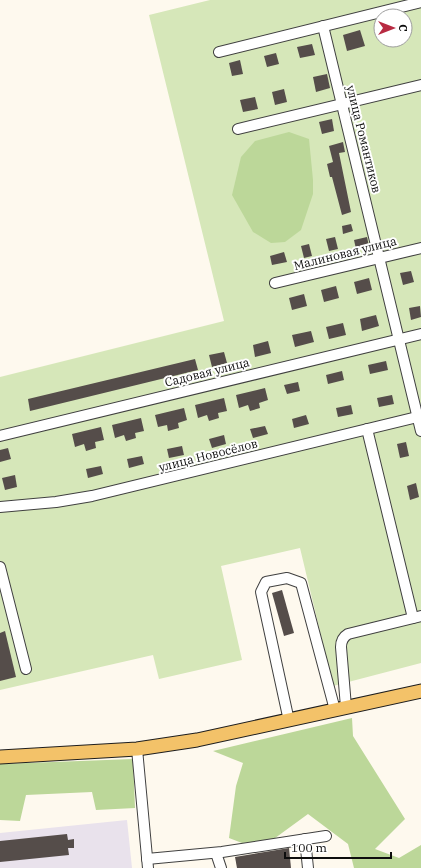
<svg xmlns="http://www.w3.org/2000/svg" width="421" height="868" viewBox="0 0 421 868" font-family="'IBM Plex Serif',serif">
<style>
.industrial{fill:#e9e2ec}
.green{fill:#d6e7b9;fill-rule:evenodd}
.forest{fill:#bcd799}
.building{fill:#554d4a}
.lines{fill:none;stroke-linecap:round;stroke-linejoin:round}
.minor-casing{stroke:#404040;stroke-width:12}
.major-casing{stroke:#1e1e1e;stroke-width:15}
.minor{stroke:#fff;stroke-width:10}
.major{stroke:#f3c269;stroke-width:13}
.labels{text-anchor:middle;dominant-baseline:central;stroke-width:4;stroke-linejoin:round;paint-order:stroke}
.street-label{font-size:12px;fill:#0d0d0d;stroke:#fff}
</style>
<rect width="100%" height="100%" fill="#fef9ee"/>
<path class="industrial" d="M127,820L132,868H0V833Z"/>
<path class="green" d="M210,0H421V663L333,686L300,548L221,566L242,660L159,679L153,655L0,690V377L224,321L149,15ZM381,16H405V40H381Z"/>
<g class="forest">
<path d="M289,132L309,139L313,180V194L301,230L285,242L271,243L253,232L232,195L241,157L255,141Z"/>
<path d="M352,718L353,736L405,819L375,849L399,858L421,845V868H354L348,844L308,814L271,841L242,843L229,838L236,786L243,763L213,751Z"/>
<path d="M133,759L135,808L96,810L92,792L26,795L20,821L0,820V764Z"/>
</g>
<g class="building">
<path d="M360,30L365,46L347,51L343,35Z"/>
<path d="M312,44L315,55L300,58L297,47Z"/>
<path d="M276,53L279,64L267,67L264,56Z"/>
<path d="M240,60L243,74L232,76L229,63Z"/>
<path d="M327,74L330,88L316,92L313,77Z"/>
<path d="M284,89L287,102L275,105L272,92Z"/>
<path d="M255,97L258,109L243,112L240,100Z"/>
<path d="M332,119L334,131L322,134L319,122Z"/>
<path d="M343,142L345,152L339,153L351,212L342,215L332,177H330L327,164L333,162L329,146Z"/>
<path d="M351,224L353,231L343,234L342,226Z"/>
<path d="M335,237L338,249L329,251L326,239Z"/>
<path d="M367,237L369,246L356,249L354,240Z"/>
<path d="M309,244L312,256L304,258L301,246Z"/>
<path d="M284,252L287,262L272,265L270,256Z"/>
<path d="M411,271L414,282L403,285L400,273Z"/>
<path d="M369,278L372,290L357,294L354,282Z"/>
<path d="M336,286L339,298L324,302L321,290Z"/>
<path d="M304,294L307,306L292,310L289,298Z"/>
<path d="M420,306L421,317L411,320L409,308Z"/>
<path d="M376,315L379,326L362,331L360,319Z"/>
<path d="M343,323L346,335L329,339L326,327Z"/>
<path d="M311,331L314,342L295,347L292,335Z"/>
<path d="M268,341L271,353L255,357L253,345Z"/>
<path d="M224,352L227,363L212,367L209,355Z"/>
<path d="M195,359L198,370L30,411L28,399Z"/>
<path d="M386,361L388,370L370,374L368,365Z"/>
<path d="M342,371L344,380L328,384L326,375Z"/>
<path d="M298,382L300,391L287,394L284,385Z"/>
<path d="M265,388L268,400L259,403L260,408L250,411L248,405L239,408L236,395Z"/>
<path d="M392,395L394,404L379,407L377,398Z"/>
<path d="M224,398L227,411L218,413L219,418L209,421L207,415L198,418L195,405Z"/>
<path d="M351,405L353,414L338,417L336,408Z"/>
<path d="M184,408L187,420L178,423L179,428L168,431L167,425L158,427L155,415Z"/>
<path d="M306,415L309,424L294,428L292,419Z"/>
<path d="M141,418L144,431L135,433L136,438L126,441L124,435L115,438L112,425Z"/>
<path d="M265,426L268,434L253,438L250,429Z"/>
<path d="M101,427L104,440L95,442L96,448L86,451L84,444L75,447L72,434Z"/>
<path d="M224,435L226,444L212,448L209,439Z"/>
<path d="M406,442L409,456L400,458L397,444Z"/>
<path d="M182,446L184,455L169,458L167,449Z"/>
<path d="M8,448L11,459L0,462V450Z"/>
<path d="M142,456L144,464L129,468L127,459Z"/>
<path d="M101,466L103,474L88,478L86,469Z"/>
<path d="M15,475L17,487L5,490L2,478Z"/>
<path d="M416,483L419,497L410,500L407,486Z"/>
<path d="M282,590L294,633L284,636L272,593Z"/>
<path d="M5,631L16,677L0,681V633Z"/>
<path d="M67,834L68,840L74,839V848H68L69,855L0,862V841Z"/>
<path d="M289,848L291,868H237L235,857Z"/>
</g>
<g class="lines">
<defs>
<g id="minor">
<path d="M323,26L421,431"/>
<path d="M219,52L421,2"/>
<path d="M238,129L421,85"/>
<path d="M275,283L421,248"/>
<path d="M367,429L413,618"/>
<path d="M0,436L421,334"/>
<path d="M0,507L56,502L92,496L421,416"/>
<path d="M0,567L26,669"/>
<path d="M346,707L341,647C341,641 343,637 348,634L421,616"/>
<path d="M289,721L261,592L266,582L287,578L301,583L335,710"/>
<path d="M137,749L148,868"/>
<path d="M305,839L308,868"/>
<path d="M216,853L221,868"/>
<path d="M147,859L222,852L326,836"/>
</g>
<path id="major" d="M0,757L137,749L197,740L421,691"/>
</defs>
<use href="#minor" class="minor-casing"/>
<use href="#major" class="major-casing"/>
<use href="#minor" class="minor"/>
<use href="#major" class="major"/>
</g>
<g class="labels">
<g class="street-label">
<text transform="translate(364 139) rotate(76)">улица Романтиков</text>
<text transform="translate(345 253) rotate(-14)">Малиновая улица</text>
<text transform="translate(207 372) rotate(-14)">Садовая улица</text>
<text transform="translate(208 455) rotate(-14)">улица Новосёлов</text>
</g>
</g>
<g transform="translate(393 28) rotate(90)"><circle r="19" fill="#ffffff" stroke="#9e9e9e"/>
<path d="M0-3L7 15L0 10L-7 15Z" fill="#b82b42"/>
<text y="-6" font-size="11" font-weight="bold" text-anchor="middle" fill="#0d0d0d">С</text>
</g>
<path d="M285 852v6h106v-6" fill="none" stroke="#0d0d0d" stroke-width="2"/>
<text x="291" y="852" font-size="12" fill="#0d0d0d" stroke="#ffffff" stroke-width="3" paint-order="stroke">100 m</text>
</svg>
